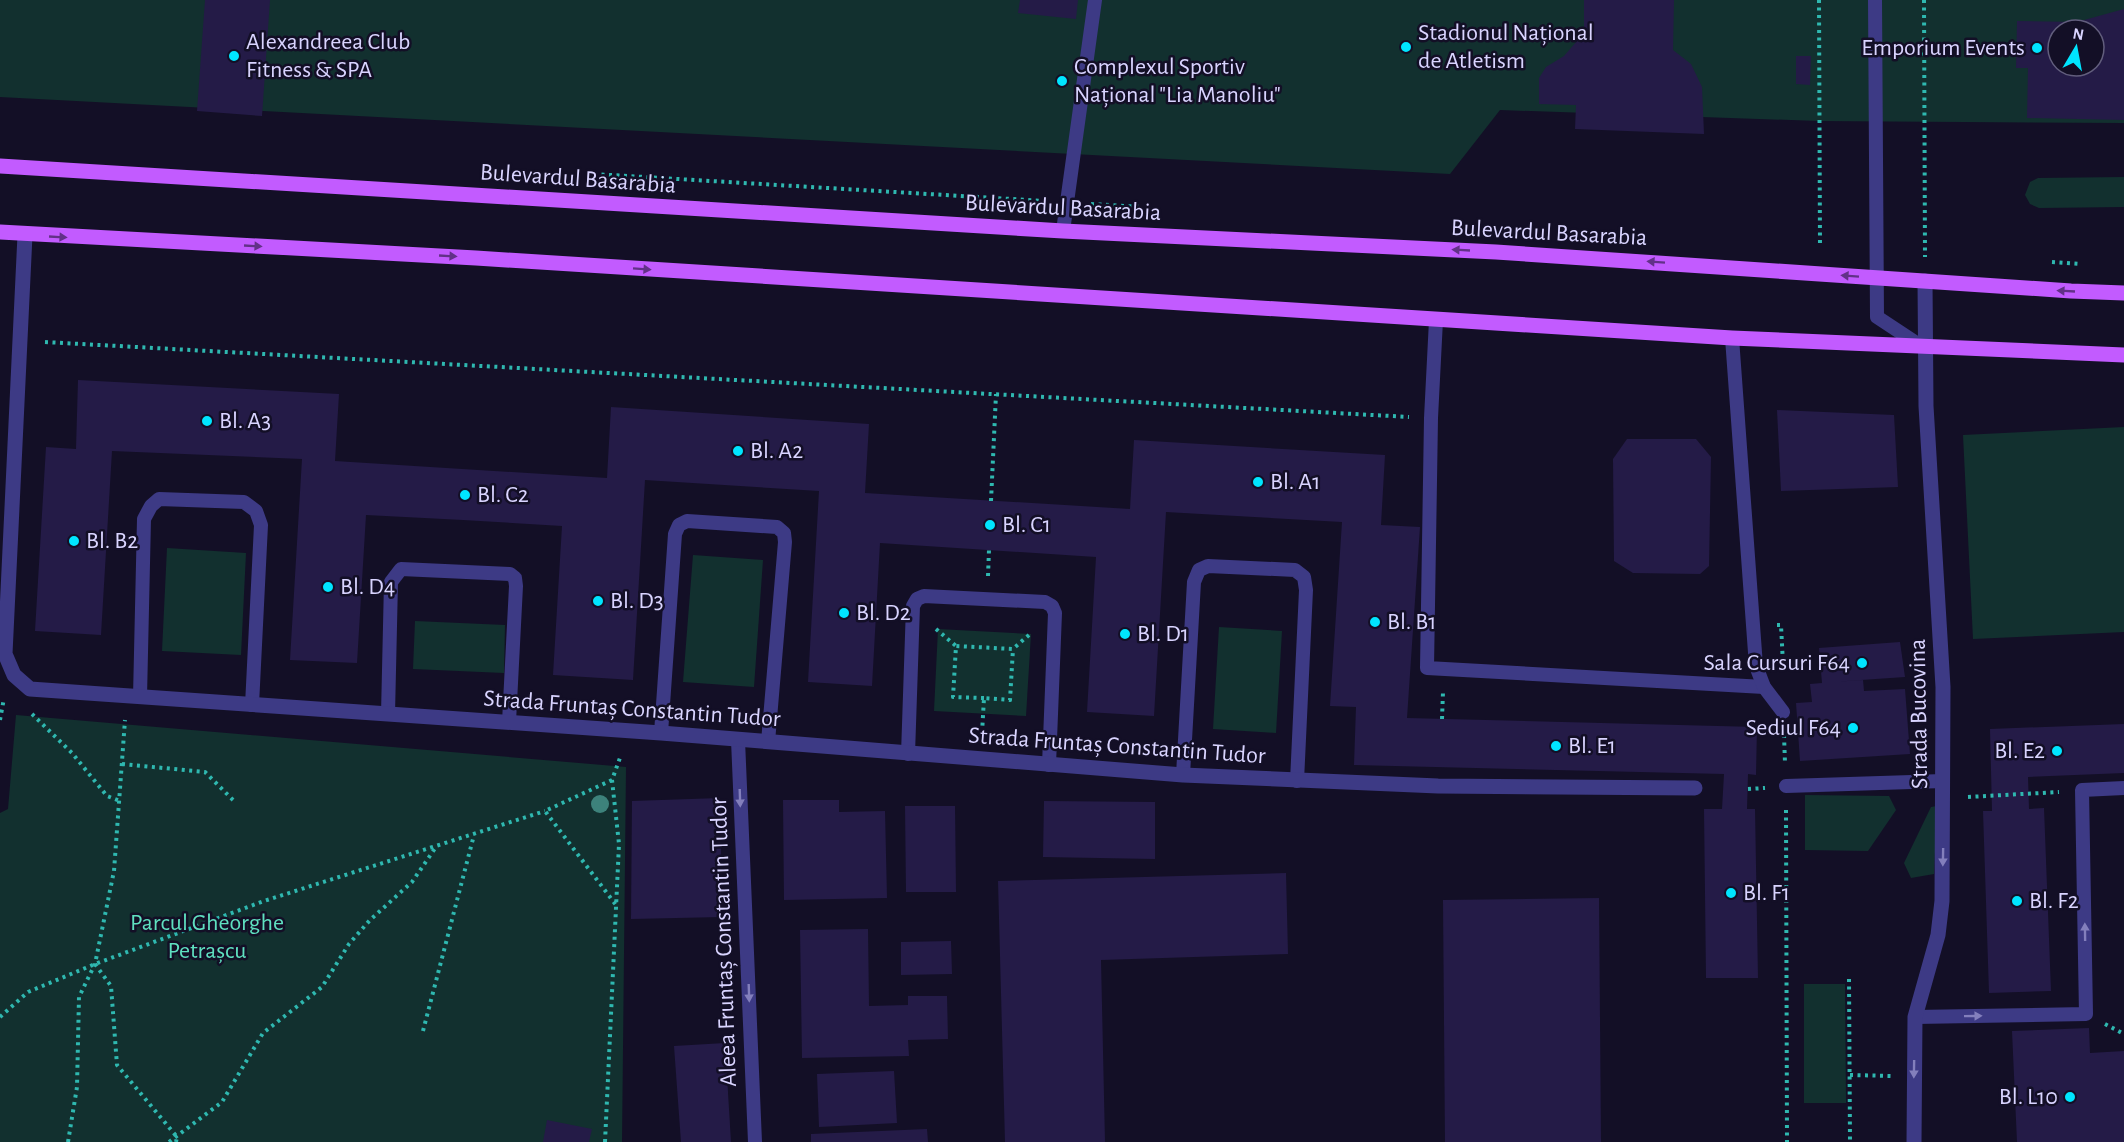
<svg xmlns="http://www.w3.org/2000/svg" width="2124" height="1142" viewBox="0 0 2124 1142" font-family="'Alegreya Sans',sans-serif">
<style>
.green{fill:#12302f;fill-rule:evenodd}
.building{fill:#241b47;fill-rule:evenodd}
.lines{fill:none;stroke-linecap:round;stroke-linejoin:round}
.path{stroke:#2fb8b0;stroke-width:4;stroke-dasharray:3 4.5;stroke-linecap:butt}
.lane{stroke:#3d3a85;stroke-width:14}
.street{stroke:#3d3a85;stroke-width:15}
.primary{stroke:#c25bff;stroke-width:15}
.tree{fill:#3d827b}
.oneway{fill:#623188}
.oneway2{fill:#837fbc}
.poi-dot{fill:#00e5ff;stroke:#130f26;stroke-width:2}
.labels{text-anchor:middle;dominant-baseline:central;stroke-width:5;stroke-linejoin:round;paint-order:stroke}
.poi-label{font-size:24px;fill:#d9d4ff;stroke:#130f26;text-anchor:start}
.street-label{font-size:24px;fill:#d9d4ff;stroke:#130f26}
.park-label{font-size:24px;fill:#5fe0c0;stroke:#130f26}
</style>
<rect width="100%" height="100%" fill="#130f26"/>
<g class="green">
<path d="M0,0H2124V123L1818,121L1500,110L1450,174L0,97ZM2058,30H2094V66H2058Z"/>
<path d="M2124,177V207L2039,208L2030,204L2025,195L2030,182L2038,178Z"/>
<path d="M2124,427V632L1973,639L1963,435Z"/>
<path d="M167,548L246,553L241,655L162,651Z"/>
<path d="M693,555L763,560L754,687L683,682Z"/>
<path d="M415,621L505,625L504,673L413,669Z"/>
<path d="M1219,627L1282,631L1276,733L1213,729Z"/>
<path d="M938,629L1031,634L1026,716L934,711Z"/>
<path d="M16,715L626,767L622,1142H0V813L8,809Z"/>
<path d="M1805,795L1889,796L1896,810L1868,851L1805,850Z"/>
<path d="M1937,806L1934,874L1911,878L1904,863L1931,807Z"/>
<path d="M1804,984H1845L1846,1103H1804Z"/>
</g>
<g class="building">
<path d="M205,0H270L262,116L197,111Z"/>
<path d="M1020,0H1078L1076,19L1018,13Z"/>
<path d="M1584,0H1674L1673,50L1691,64L1702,87L1704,134L1575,129L1576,105L1539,104V78L1546,67L1564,56L1584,33Z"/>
<path d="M2124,9V120L2027,118L2028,68H2016L2017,21L2077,22ZM2058,30H2094V66H2058Z"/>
<path d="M1796,56H1811L1810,85L1796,84Z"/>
<path d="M78,380L339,394L335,461L607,478L611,407L869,424L865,493L1130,509L1134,440L1385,455L1381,525L1420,527L1407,718L1757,727L1756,775L1748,774L1747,809H1755L1758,978H1706L1704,809H1722L1724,774L1354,765L1356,707L1330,706L1342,522L1166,512L1154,716L1087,712L1096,557L880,543L872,686L808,682L819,491L645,480L633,680L553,675L562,526L463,520L366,515L357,663L290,660L302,459L112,451L101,635L35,631L46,447L76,449Z"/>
<path d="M1777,410L1894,415L1898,487L1781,491Z"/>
<path d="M1627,439H1696L1711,457L1709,566L1700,574L1633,573L1614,561L1613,459Z"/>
<path d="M1900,642L1905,677L1832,682L1863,680L1864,691L1905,689L1910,754L1800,761L1796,703L1812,702L1810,684L1822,683L1819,648Z"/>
<path d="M2124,724V773L2028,777L2029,809L2044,808L2051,991L1989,993L1983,811H1992L1990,729Z"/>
<path d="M720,798L722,917L631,919L632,801Z"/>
<path d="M783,800H839V812L885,811L887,898L784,900Z"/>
<path d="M1044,801L1155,802V859L1043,857Z"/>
<path d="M905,806H955L956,892H906Z"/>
<path d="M1286,873L1288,954L1101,960L1105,1142H1005L998,881Z"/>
<path d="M1599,898L1601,1142H1445L1443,900Z"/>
<path d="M868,929L869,1006L908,1005V996H947L948,1039L908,1040L909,1056L802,1058L800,930Z"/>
<path d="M951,941L952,974L901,975V942Z"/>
<path d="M2089,1028L2090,1053L2124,1051V1142H2017L2012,1031Z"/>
<path d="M725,1043L731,1142H681L674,1046Z"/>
<path d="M894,1071L897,1123L819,1127L817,1074Z"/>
<path d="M547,1120L592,1129L589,1142H543Z"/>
<path d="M927,1129L928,1142H811V1134Z"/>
</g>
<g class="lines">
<g class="path">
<path d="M1819,0L1820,246"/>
<path d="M1924,0L1925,257"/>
<path d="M594,174L1045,201"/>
<path d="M1091,204L1143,207"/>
<path d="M2052,262L2081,264"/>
<path d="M45,342L1409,417"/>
<path d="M991,501L996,394"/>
<path d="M988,576L989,550"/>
<path d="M1777,625H1781L1783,664"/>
<path d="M936,629L956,646"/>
<path d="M984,698L953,697L956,646L1013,649L1030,634"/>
<path d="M32,714L72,753L107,796L120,801"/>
<path d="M1442,719L1443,692"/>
<path d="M0,720L4,698"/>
<path d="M982,733L984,698L1010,700L1013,649"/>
<path d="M1784,735L1785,763"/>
<path d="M122,764L205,772L235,802"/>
<path d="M612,780L545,811L616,905"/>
<path d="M1748,789L1765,788"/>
<path d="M1968,797L2059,792"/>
<path d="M1786,810L1787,1142"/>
<path d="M95,964L111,986L117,1065L177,1137L176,1142"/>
<path d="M1849,979L1850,1142"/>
<path d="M0,1017L28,992L95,964L264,901L545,811"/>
<path d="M2105,1024L2124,1034"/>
<path d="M423,1031L474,835"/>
<path d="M1850,1075L1892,1076"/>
<path d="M68,1142L77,1087L79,997L95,964L114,871L125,720"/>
<path d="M169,1142L222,1102L263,1033L322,987L349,944L370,920L412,882L436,847"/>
<path d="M605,1142L619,844L612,780L621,755"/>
</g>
<g class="lane">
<path d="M1875,0L1877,317L1924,348"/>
<path d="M1063,231L1095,0"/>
<path d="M1436,320L1431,418L1427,668L1764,687"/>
<path d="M1732,338L1756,666L1764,687L1783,712"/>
<path d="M140,697L144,519L151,506L159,499L244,502L256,511L261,525L252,705"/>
<path d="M388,714L391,582L401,569L510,574L515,578L516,586L509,722"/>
<path d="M661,733L675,534L679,525L687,521L777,527L784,533L785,542L768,742"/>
<path d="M738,740L755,1142"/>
<path d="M908,754L913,606L917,599L924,596L1045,602L1052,606L1055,613L1049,765"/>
<path d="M1183,775L1194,582L1199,570L1208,566L1295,570L1304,577L1306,590L1297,781"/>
<path d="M1786,786L1943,781"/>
<path d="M1915,1017L2086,1014L2082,790L2124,788"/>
</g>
<g class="street">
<path d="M25,235L5,654L14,675L30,689L661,733L1183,775L1438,786L1695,788"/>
<path d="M1914,1142L1915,1017L1938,935L1942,901L1943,687L1926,406L1925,281"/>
</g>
<g class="primary">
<path d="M0,166L1063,231L1496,252L2071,291L2124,293"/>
<path d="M0,232L476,258L1732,338L2124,355"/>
</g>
</g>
<circle class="tree" cx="600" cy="804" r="9"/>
<defs><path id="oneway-solid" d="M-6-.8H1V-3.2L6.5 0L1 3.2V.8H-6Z" transform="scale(1.5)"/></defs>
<g class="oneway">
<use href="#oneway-solid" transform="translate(58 237) rotate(3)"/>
<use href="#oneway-solid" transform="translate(253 246) rotate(3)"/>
<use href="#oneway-solid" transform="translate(1461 250) rotate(-177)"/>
<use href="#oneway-solid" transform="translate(448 256) rotate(3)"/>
<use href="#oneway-solid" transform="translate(1656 262) rotate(-176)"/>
<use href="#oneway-solid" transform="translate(642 269) rotate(4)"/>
<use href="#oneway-solid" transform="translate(1850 276) rotate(-176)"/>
<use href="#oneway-solid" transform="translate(2066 291) rotate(-177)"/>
</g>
<g class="oneway2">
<use href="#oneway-solid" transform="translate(740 798) rotate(88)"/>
<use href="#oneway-solid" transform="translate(1943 857) rotate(91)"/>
<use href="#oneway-solid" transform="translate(2085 932) rotate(-91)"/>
<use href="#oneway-solid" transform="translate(749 993) rotate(88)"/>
<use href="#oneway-solid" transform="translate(1973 1016) rotate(-1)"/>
<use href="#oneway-solid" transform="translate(1914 1069) rotate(91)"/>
</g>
<g class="poi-dot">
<circle cx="1406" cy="47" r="6"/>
<circle cx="2037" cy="48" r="6"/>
<circle cx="234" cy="56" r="6"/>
<circle cx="1062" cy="81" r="6"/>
<circle cx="207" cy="421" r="6"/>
<circle cx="738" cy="451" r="6"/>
<circle cx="1258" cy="482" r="6"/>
<circle cx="465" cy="495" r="6"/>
<circle cx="990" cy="525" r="6"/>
<circle cx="74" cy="541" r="6"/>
<circle cx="328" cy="587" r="6"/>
<circle cx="598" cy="601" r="6"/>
<circle cx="844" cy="613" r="6"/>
<circle cx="1375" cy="622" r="6"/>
<circle cx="1125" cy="634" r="6"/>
<circle cx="1862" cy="663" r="6"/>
<circle cx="1853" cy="728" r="6"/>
<circle cx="1556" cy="746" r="6"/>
<circle cx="2057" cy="751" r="6"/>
<circle cx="1731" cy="893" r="6"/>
<circle cx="2017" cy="901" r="6"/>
<circle cx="2070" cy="1097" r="6"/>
</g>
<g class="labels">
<g class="poi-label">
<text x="1418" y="33">Stadionul Național<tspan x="1418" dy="28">de Atletism</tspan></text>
<text x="246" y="42">Alexandreea Club<tspan x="246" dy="28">Fitness &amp; SPA</tspan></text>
<text x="2025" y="48" text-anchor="end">Emporium Events</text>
<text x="1074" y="67">Complexul Sportiv<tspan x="1074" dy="28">Național "Lia Manoliu"</tspan></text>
<text x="219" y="421">Bl. A3</text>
<text x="750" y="451">Bl. A2</text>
<text x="1270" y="482">Bl. A1</text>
<text x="477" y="495">Bl. C2</text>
<text x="1002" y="525">Bl. C1</text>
<text x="86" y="541">Bl. B2</text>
<text x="340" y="587">Bl. D4</text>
<text x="610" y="601">Bl. D3</text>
<text x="856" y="613">Bl. D2</text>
<text x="1387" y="622">Bl. B1</text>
<text x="1137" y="634">Bl. D1</text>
<text x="1850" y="663" text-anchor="end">Sala Cursuri F64</text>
<text x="1841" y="728" text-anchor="end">Sediul F64</text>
<text x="1568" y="746">Bl. E1</text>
<text x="2045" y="751" text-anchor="end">Bl. E2</text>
<text x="1743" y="893">Bl. F1</text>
<text x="2029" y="901">Bl. F2</text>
<text x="2058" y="1097" text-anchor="end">Bl. L10</text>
</g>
<g class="street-label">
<text transform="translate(578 179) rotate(4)">Bulevardul Basarabia</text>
<text transform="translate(1063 208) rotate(3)">Bulevardul Basarabia</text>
<text transform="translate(1549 233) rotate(3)">Bulevardul Basarabia</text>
<text transform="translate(632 709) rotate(4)">Strada Fruntaș Constantin Tudor</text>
<text transform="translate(1919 714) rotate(-91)">Strada Bucovina</text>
<text transform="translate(1117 746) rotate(4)">Strada Fruntaș Constantin Tudor</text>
<text transform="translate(724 942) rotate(-92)">Aleea Fruntaș Constantin Tudor</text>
</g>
<g class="park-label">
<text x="207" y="923">Parcul Gheorghe<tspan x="207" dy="28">Petrașcu</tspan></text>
</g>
</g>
<g transform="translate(2076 48) rotate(10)"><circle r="28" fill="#130f26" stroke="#625e7d" stroke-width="1.5"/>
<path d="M0-4.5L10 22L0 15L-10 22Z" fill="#00e5ff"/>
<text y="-9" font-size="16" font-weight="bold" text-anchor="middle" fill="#d9d4ff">N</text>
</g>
</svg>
